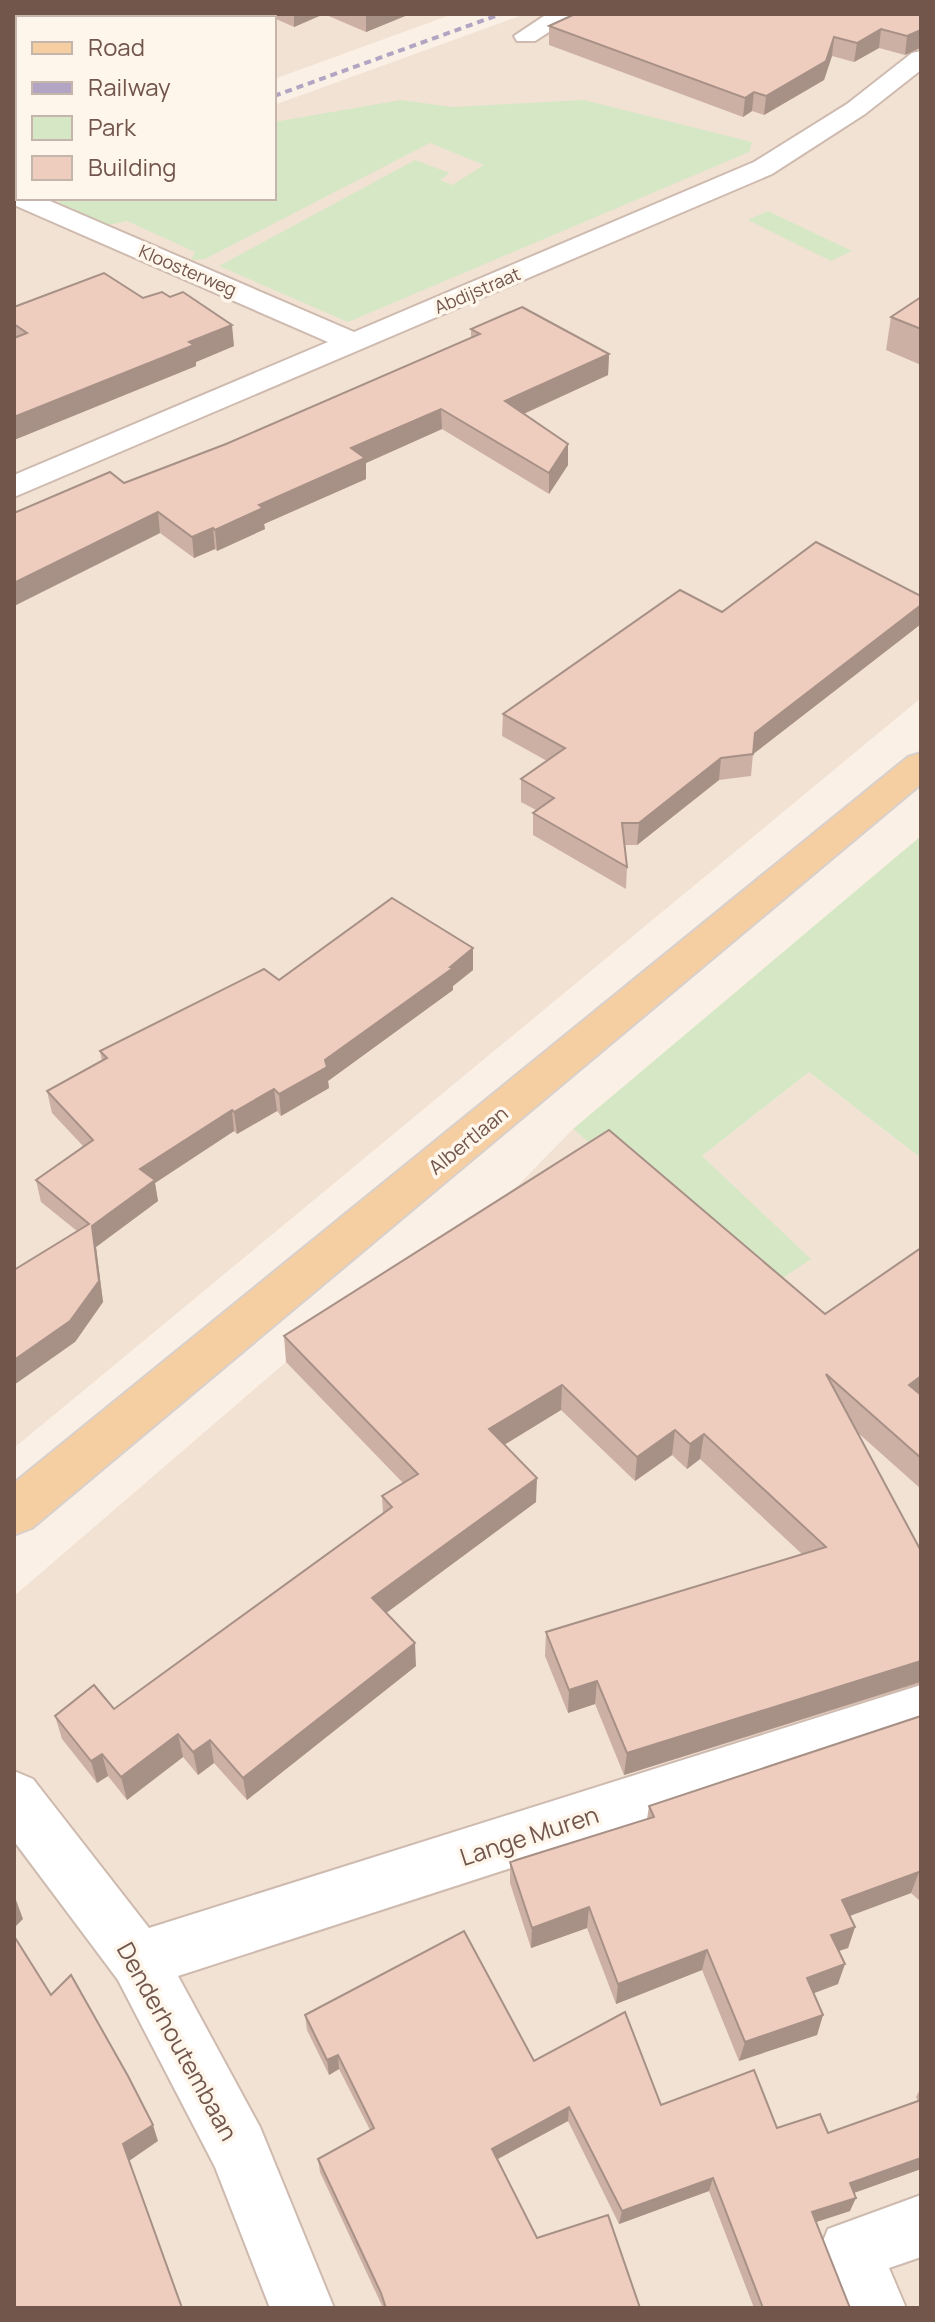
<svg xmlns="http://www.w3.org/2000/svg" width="935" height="2322" viewBox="0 0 935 2322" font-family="Manrope,sans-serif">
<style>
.residential{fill:#f2e2d4}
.green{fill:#d6e7c5}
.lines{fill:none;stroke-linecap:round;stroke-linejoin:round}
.minor-casing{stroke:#cebaaf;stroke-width:4}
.major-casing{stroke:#d8d0cd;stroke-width:4}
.minor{fill:#fff;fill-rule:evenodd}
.major{fill:#f5cea2;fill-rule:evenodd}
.rail{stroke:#b2a5c4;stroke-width:4;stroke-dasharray:7 5;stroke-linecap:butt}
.wall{fill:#cdb0a4}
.shaded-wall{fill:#a79086}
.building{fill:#eecdbf;stroke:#a79086;stroke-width:2}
.labels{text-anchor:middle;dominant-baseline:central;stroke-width:7;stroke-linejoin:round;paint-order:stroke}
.far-street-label{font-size:18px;fill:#72564c;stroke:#fef5eb}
.street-label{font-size:20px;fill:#72564c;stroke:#fef5eb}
.near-street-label{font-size:24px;fill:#72564c;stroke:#fef5eb}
</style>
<rect width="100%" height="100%" fill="#fbf0e5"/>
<g class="residential">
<path d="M14,14H453L274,79V18H18V164L14,165Z"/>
<path d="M525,14H921V698L14,1448V193L18,198H274V105Z"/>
<path d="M809,1072L921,1158V2308H14V1596L286,1362L443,1262L573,1129L764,1291L810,1259L702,1156Z"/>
</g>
<g class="green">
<path d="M401,100L452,107L584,100L752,142L749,152L348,322L219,266L415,160L450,173L440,180L452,185L484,165L430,143L205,259L191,260L195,252L127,221L103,226L64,208L56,198H274V122Z"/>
<path d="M768,211L852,251L831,261L748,220Z"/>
<path d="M921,836V1158L809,1072L702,1156L811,1259L764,1291L573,1129Z"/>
</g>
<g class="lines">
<defs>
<g id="minor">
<path d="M547,14H577L535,41H517L514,36Z"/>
<path d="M921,51V70L865,114L772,174L14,497V475L328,342L14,205V191L18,190V198H43L354,332L754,162L847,104L912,53Z"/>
<path d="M921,1685V1735L178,1976L260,2127L334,2308H270L215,2167L118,1980L14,1841V1771L33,1779L149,1928Z"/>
<path d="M921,2195V2257L889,2268L906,2308H842L819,2251L828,2229Z"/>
</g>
<path id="major" d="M921,753V784L32,1528L14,1535V1483L908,757Z"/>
</defs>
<use href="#minor" class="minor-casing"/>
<use href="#major" class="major-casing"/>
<use href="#minor" class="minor"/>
<use href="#major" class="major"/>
<g class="rail">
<path d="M274,96L501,14"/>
<path d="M14,174L18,172"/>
</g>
</g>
<g class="wall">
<path d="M14,14H101L91,18H18V108L17,109L14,108Z"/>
<path d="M265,14H410L366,32L324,14L294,27Z"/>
<path d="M921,14V50L920,48L905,55L879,48L854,62L832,56L824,80L764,115L752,111L743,117L549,45V26Z"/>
<path d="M921,297V365L886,350L891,317Z"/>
<path d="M143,298L234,346L196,362V366L14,440V307Z"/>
<path d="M471,329L609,354L608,375L524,414L568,465L549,494L442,429L366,463V479L264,524L265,529L217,551L215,549L194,558L160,533L14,606V513L124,483L226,444L471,338Z"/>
<path d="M921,596V624L753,754L751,776L719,780L637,845H625L627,867L626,889L533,835V813L536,810L521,802V779L547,761L502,736L503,714L722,612Z"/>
<path d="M473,948V970L453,986V990L328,1081L329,1088L281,1116L277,1111L237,1134L234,1131L155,1183L158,1201L96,1247L103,1302L75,1342L77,1231L41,1202L36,1180L83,1146L52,1113L47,1091L102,1061L100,1051L279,980Z"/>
<path d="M921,1248V1489L857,1432L921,1551V1683L624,1775L595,1704L568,1713L545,1656L546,1632L802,1554L700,1459L687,1469L672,1455L635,1481L561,1410L504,1445L536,1502L386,1613L416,1666L247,1800L214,1763L198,1775L183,1757L127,1800L108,1776L97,1783L62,1739L55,1716L114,1709L383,1513L382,1496L403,1483L286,1362L284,1336L825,1314Z"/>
<path d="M921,1716V1902L911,1893L850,1916L855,1927L848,1948L839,1951L838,1984L814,1993L823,2015L817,2035L739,2061L702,1970L616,2004L587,1928L531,1948L510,1883V1862L647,1819L649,1806Z"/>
<path d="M305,2015L534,2061L661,2105L777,2128L828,2133L918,2101L916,2097L921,2087V2169L854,2193L850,2211L816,2222L850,2308H754L709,2191L619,2224L568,2121L498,2159L537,2238L640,2308H383L320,2172L318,2159L370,2130L339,2069L329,2075L307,2030Z"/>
</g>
<g class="shaded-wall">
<path d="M61,14H101L91,18H49Z"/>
<path d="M294,14H324L294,27Z"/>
<path d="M366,14H410L366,32Z"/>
<path d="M18,28V57L14,58V29Z"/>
<path d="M881,29L879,48L854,62L857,43Z"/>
<path d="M921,30L920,48L905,55L907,36Z"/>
<path d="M834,37L832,56L824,80L764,115L766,96Z"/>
<path d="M18,79V108L17,109L14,80Z"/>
<path d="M754,92L752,111L743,117L745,98Z"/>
<path d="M232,325L234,346L196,362V366L14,440V417L189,342Z"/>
<path d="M609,354L608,375L505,422V401Z"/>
<path d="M441,409L442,429L366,463V479L264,524L265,529L217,551L215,530L351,448Z"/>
<path d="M568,444V465L549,494V473Z"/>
<path d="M158,512L160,533L14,606V583Z"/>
<path d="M213,528L215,549L194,558L192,537Z"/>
<path d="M921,605V624L752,755L755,733Z"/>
<path d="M721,758L719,780L637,845L639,823Z"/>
<path d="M473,948V970L453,986V990L328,1081L329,1088L281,1116L279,1094Z"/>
<path d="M274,1089L277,1111L237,1134L234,1112Z"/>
<path d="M232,1110L234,1131L155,1183L158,1201L96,1247L103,1302L75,1342L14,1385V1360L92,1226L140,1169Z"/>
<path d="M921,1376V1396L909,1385Z"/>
<path d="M562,1385L561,1410L489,1454V1429Z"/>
<path d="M675,1430L672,1455L635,1481L637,1457Z"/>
<path d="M704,1434L700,1459L687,1469L690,1444Z"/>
<path d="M537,1478L536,1502L374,1622L372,1598Z"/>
<path d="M415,1643L416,1666L247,1800L243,1778Z"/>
<path d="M921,1661L920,1682L624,1775L627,1753Z"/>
<path d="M597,1681L595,1704L568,1713L569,1690Z"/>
<path d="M178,1734L183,1757L127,1800L121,1777Z"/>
<path d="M210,1740L214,1763L198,1775L193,1752Z"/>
<path d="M102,1754L108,1776L97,1783L91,1761Z"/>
<path d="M919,1872L911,1893L836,1921L842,1900Z"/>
<path d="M16,1900L23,1919L14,1928V1902Z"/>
<path d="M589,1907L587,1928L531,1948L532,1928Z"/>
<path d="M855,1927L848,1948L825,1955L831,1935Z"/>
<path d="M707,1950L702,1970L616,2004L618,1984Z"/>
<path d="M845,1964L838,1984L801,1998L807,1978Z"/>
<path d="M823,2015L817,2035L739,2061L745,2042Z"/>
<path d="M338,2055L339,2069L329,2075L327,2060Z"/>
<path d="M569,2107L568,2121L492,2162V2149Z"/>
<path d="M153,2125L158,2141L129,2161L123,2144Z"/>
<path d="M921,2158V2169L845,2196L850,2183Z"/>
<path d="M713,2178L709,2191L619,2224L622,2211Z"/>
<path d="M856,2198L850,2211L807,2225L812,2212Z"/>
</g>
<g class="building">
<path d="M14,14H61L49,18H18V28L14,29Z"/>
<path d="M575,14H921V30L907,36L881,29L857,43L834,37L826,61L766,96L754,92L745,98L549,26Z"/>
<path d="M14,36L18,38V79L14,80Z"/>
<path d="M104,273L143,298L162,292L170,297L183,292L232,325L189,342L194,345L14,417V338L27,333L14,324V307Z"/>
<path d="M921,297V329L891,317Z"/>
<path d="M522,307L609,354L505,401L568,444L549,473L441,409L351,448L365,458L259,505L263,508L215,530L213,528L192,537L158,512L14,583V513L110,472L124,483L226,444L480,334L471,329Z"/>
<path d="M816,542L921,596V605L755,733L753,754L721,758L639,823H622L627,867L533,813L554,798L521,779L565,748L503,714L680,590L722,612Z"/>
<path d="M392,898L473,948L450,967L453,968L325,1060L327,1067L279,1094L274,1089L234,1112L232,1110L140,1169L155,1180L92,1226L99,1281L70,1321L14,1360V1270L89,1224L36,1180L93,1140L47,1091L107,1058L100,1051L264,969L279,980Z"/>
<path d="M609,1130L825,1314L921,1248V1376L909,1385L921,1395V1458L826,1374L921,1551V1661L627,1753L597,1681L569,1690L546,1632L826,1547L704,1434L690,1444L675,1430L637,1457L562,1385L489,1429L537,1478L372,1598L415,1643L243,1778L210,1740L193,1752L178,1734L121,1777L102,1754L91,1761L55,1716L94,1685L114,1709L392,1507L382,1496L418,1474L284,1336Z"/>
<path d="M921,1716V1874L919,1872L842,1900L855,1927L831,1935L845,1964L807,1978L823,2015L745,2042L707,1950L618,1984L589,1907L532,1928L510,1862L654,1817L649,1806Z"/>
<path d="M464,1931L534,2061L625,2012L661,2105L754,2070L777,2128L820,2114L828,2133L921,2100V2158L850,2183L856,2198L812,2212L850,2308H763L713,2178L622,2211L569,2107L492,2149L537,2238L608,2215L640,2308H386L381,2293L318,2159L374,2128L338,2055L327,2060L305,2015Z"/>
<path d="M14,1936L51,1995L71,1975L128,2076L153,2125L123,2144L182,2308H14Z"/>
</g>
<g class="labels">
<g class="far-street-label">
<text transform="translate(188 270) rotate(23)">Kloosterweg</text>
<text transform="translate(477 290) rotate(-23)">Abdijstraat</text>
</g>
<g class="street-label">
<text transform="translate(468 1140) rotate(-39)">Albertlaan</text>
</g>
<g class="near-street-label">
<text transform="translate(529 1835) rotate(-18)">Lange Muren</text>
<text transform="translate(178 2041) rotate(61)">Denderhoutembaan</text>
</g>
</g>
<rect width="935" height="2322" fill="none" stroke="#72564c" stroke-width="32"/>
<rect x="16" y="16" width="260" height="184" fill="#fef5eb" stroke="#c6b5ab" stroke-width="2"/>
<rect x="32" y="42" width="40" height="12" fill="#f5cea2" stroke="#c6b5ab" stroke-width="2"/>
<text x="88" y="56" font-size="24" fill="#72564c">Road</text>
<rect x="32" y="82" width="40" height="12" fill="#b2a5c4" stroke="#c6b5ab" stroke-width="2"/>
<text x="88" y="96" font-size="24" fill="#72564c">Railway</text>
<rect x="32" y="116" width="40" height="24" fill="#d6e7c5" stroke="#c6b5ab" stroke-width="2"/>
<text x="88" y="136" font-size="24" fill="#72564c">Park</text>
<rect x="32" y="156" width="40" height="24" fill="#eecdbf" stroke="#c6b5ab" stroke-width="2"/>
<text x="88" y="176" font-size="24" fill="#72564c">Building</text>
</svg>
